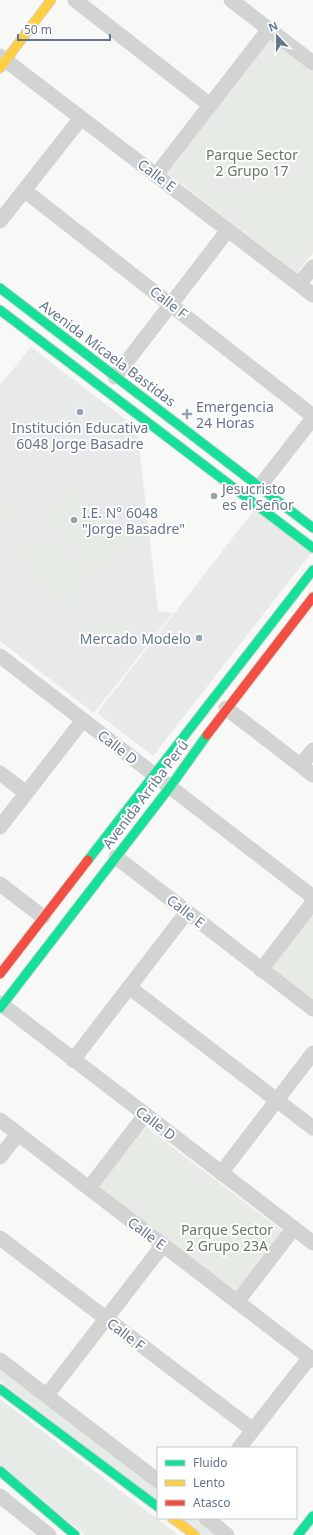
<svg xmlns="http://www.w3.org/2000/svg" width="313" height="1535" viewBox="0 0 313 1535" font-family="'Noto Sans',sans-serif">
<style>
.built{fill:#e8e9e9}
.green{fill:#e7ebe5}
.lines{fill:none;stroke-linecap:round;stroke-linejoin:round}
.fast-casing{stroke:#d4d6d7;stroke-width:11}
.slow-casing{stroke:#d4d6d7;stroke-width:11}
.jam-casing{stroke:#d4d6d7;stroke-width:11}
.street{stroke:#d2d3d3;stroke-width:15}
.fast{stroke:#16e098;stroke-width:9}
.slow{stroke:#ffcf43;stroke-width:9}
.jam{stroke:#f24e42;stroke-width:9}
.poi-dot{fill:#98a3b0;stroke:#fff;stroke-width:1.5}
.labels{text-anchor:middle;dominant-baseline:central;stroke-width:4;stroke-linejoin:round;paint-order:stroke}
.park-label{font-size:14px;fill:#637a61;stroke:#fff}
.street-label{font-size:14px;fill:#65758a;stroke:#fff}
.poi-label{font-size:14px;fill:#65758a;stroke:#fff;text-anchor:start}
</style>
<rect width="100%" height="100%" fill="#f8f8f7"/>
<g class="built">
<path d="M31,347L137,428L158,611L173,613L94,713L0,641V385Z"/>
<path d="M255,509L311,553L153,756L97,713Z"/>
</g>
<g class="green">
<path d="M270,39L313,71V253L297,273L166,172Z"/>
<path d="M70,488L131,537L101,574L40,525Z"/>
<path d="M0,500L13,512L0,527Z"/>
<path d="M39,526L101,575L71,612L10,563Z"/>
<path d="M96,603L126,627L116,640L86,616Z"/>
<path d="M313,913V1002L270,969Z"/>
<path d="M146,1127L284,1232L236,1294L98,1188Z"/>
<path d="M0,1368L158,1488V1501L0,1381Z"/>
<path d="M0,1399L178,1535H85L0,1464Z"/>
<path d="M180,1518H197L219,1535H202Z"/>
</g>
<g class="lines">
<defs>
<g id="fast">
<path d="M0,288L313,528"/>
<path d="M0,310L313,548"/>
<path d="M88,860L313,570"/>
<path d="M0,1008L170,787L207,735"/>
<path d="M0,1389L158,1507"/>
<path d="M0,1471L75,1535"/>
<path d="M298,1535L313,1516"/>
</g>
<g id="slow">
<path d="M0,68L51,0"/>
<path d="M172,1518L195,1535"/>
</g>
<g id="jam">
<path d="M207,735L313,597"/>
<path d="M0,974L88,860"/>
</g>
</defs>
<use href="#fast" class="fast-casing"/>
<use href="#slow" class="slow-casing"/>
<use href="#jam" class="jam-casing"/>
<g class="street">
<path d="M75,0L210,105"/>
<path d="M231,0L313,63"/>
<path d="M0,56L313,295"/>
<path d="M156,175L269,29"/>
<path d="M24,190L313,416"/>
<path d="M0,221L81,118"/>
<path d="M299,284L313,267"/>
<path d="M115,377L228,230"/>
<path d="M260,486L313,418"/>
<path d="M0,656L313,897"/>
<path d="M226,708L313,775"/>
<path d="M301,765L313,750"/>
<path d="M0,773L26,793"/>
<path d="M0,827L83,720"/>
<path d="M116,857L313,1009"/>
<path d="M0,884L43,917"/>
<path d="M261,970L313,902"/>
<path d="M129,987L313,1128"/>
<path d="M0,1003L313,1243"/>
<path d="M73,1060L187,912"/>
<path d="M0,1120L313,1360"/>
<path d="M0,1157L18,1134"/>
<path d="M221,1173L313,1053"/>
<path d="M89,1188L145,1115"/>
<path d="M0,1238L253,1430"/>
<path d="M237,1302L294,1228"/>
<path d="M0,1360L158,1481"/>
<path d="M47,1395L163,1245"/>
<path d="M239,1448L310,1357"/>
<path d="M0,1496L49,1535"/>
<path d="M206,1518L227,1535"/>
</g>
<use href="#fast" class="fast"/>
<use href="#slow" class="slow"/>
<use href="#jam" class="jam"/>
</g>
<g class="poi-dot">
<circle cx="80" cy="412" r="4"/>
<path d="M185 408h4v4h4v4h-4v4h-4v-4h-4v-4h4z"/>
<circle cx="214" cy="496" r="4"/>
<circle cx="74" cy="520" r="4"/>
<circle cx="199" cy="638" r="4"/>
</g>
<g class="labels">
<g class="park-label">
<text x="252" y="154">Parque Sector<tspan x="252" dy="16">2 Grupo 17</tspan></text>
<text x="227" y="1229">Parque Sector<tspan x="227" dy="16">2 Grupo 23A</tspan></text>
</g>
<g class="street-label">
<text transform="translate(157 175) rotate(37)">Calle E</text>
<text transform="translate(169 302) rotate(38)">Calle F</text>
<text transform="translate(108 353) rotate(37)">Avenida Micaela Bastidas</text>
<text transform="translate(118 747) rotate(38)">Calle D</text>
<text transform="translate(145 794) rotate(-53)">Avenida Arriba Perú</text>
<text transform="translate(186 911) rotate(38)">Calle E</text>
<text transform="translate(156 1123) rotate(37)">Calle D</text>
<text transform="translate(147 1233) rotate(37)">Calle E</text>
<text transform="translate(126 1334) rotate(37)">Calle F</text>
</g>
<g class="poi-label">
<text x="196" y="406">Emergencia<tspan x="196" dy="16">24 Horas</tspan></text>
<text x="80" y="427" text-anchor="middle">Institución Educativa<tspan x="80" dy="16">6048 Jorge Basadre</tspan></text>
<text x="222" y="488">Jesucristo<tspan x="222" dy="16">es el Señor</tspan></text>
<text x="82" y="512">I.E. N° 6048<tspan x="82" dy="16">"Jorge Basadre"</tspan></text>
<text x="191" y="638" text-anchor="end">Mercado Modelo</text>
</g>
</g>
<rect x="157" y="1447" width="140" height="72" fill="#ffffff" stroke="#c1c8d0"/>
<rect x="165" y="1460" width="20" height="6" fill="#16e098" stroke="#c1c8d0"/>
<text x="193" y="1467" font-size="12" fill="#65758a">Fluido</text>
<rect x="165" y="1480" width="20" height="6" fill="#ffcf43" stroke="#c1c8d0"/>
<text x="193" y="1487" font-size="12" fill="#65758a">Lento</text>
<rect x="165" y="1500" width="20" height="6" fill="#f24e42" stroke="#c1c8d0"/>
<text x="193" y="1507" font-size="12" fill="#65758a">Atasco</text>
<g transform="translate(277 36) rotate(338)" stroke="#ffffff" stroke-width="3" paint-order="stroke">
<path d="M0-3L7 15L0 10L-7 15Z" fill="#65758a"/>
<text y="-6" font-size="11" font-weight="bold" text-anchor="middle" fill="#65758a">N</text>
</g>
<path d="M18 34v6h92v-6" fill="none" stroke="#65758a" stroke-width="2"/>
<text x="24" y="34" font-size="12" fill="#65758a" stroke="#ffffff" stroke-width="3" paint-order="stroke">50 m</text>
</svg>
